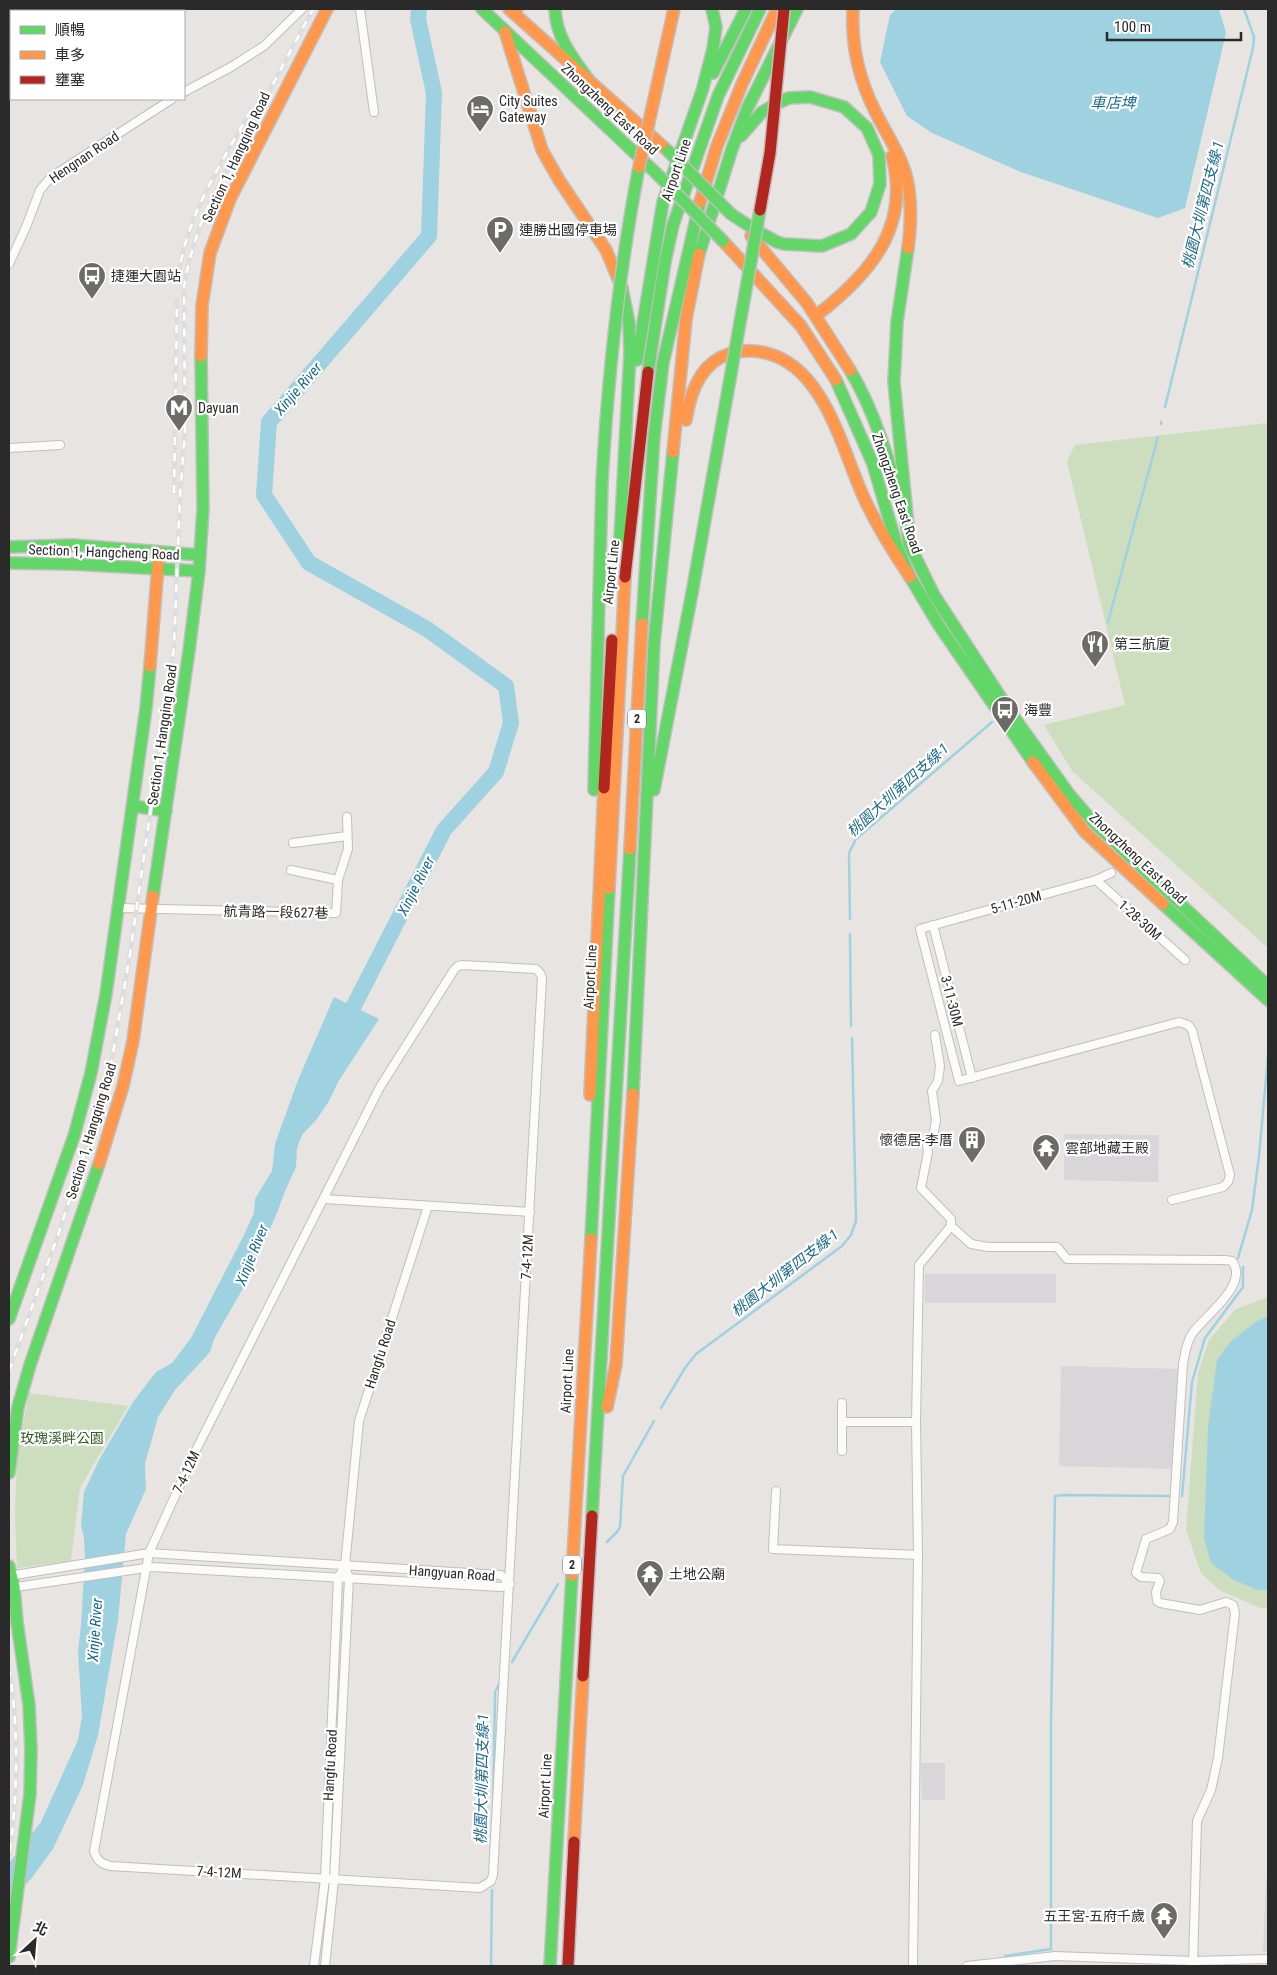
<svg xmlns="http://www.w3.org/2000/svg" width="1277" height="1975" viewBox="0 0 1277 1975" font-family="'Roboto Condensed','Noto Sans TC',sans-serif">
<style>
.industrial{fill:#d8d6d8}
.green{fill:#cddebe}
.water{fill:#9ed2e0}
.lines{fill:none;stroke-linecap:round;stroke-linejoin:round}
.stream{stroke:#9ed2e0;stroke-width:2.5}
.river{stroke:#9ed2e0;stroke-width:16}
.street-casing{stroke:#c0bfbf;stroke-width:10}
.fast-casing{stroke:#c0bfbf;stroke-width:14}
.slow-casing{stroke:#c0bfbf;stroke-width:14}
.jam-casing{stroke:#c0bfbf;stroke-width:14}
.street{stroke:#fbfbfa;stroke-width:8}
.fast{stroke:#63d668;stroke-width:11}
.slow{stroke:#ff974d;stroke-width:11}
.jam{stroke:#b3261e;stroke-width:11}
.rail-casing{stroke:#ddddde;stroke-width:4.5}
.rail{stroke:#fff;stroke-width:2.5;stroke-dasharray:8;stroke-linecap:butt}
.fast-bridge-casing{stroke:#c0bfbf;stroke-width:14;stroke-linecap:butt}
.slow-bridge-casing{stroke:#c0bfbf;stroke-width:14;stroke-linecap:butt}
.jam-bridge-casing{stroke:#c0bfbf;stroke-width:14;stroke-linecap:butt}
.fast-bridge{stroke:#63d668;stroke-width:11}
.slow-bridge{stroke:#ff974d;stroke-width:11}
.jam-bridge{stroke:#b3261e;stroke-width:11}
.labels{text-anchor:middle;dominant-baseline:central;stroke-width:4.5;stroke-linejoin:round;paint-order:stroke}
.shield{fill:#fff;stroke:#6a6a6a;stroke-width:1}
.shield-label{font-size:12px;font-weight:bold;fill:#2a2a2a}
.poi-label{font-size:14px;fill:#2a2a2a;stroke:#fff;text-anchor:start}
.street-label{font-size:14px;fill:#2a2a2a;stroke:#fff}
.park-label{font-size:14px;fill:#325e23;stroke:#fff}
.water-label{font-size:15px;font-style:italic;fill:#1e6a8a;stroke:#fff}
</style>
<rect width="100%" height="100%" fill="#e7e4e1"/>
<g class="industrial">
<path d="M1064,1134L1159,1135L1158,1182L1064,1180Z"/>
<rect x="925" y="1274" width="131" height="29"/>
<path d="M1061,1366L1181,1369L1175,1469L1059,1466Z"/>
<path d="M921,1763H945V1800H922Z"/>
<path d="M1266,1879H1268V1952H1263Z"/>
</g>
<g class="green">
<path d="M1268,423V948L1072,771L1044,725L1125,705L1067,461L1075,445Z"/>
<path d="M1268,1297V1608H1260L1219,1590L1201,1573L1186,1530L1198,1373L1209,1340L1236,1309Z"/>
<path d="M29,1393L128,1406L80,1488L71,1561L17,1568L15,1514L17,1457Z"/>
</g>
<g class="water">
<path d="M896,9H1219L1226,33L1185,208L1158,218L1021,172L932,133L907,116L880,62L890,15Z"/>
<path d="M334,997L379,1019L338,1082L329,1101L317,1119L302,1135L297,1148L296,1167L285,1191L277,1213L246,1283L214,1339L210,1352L175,1390L158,1417L145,1464L146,1489L126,1534L118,1620L98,1735L83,1785L53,1849L31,1879L9,1901V1863L41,1822L78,1740L82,1716L78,1652L81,1625L85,1558L84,1538L81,1526L84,1492L99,1460L133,1402L156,1372L172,1363L191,1338L244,1235L254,1213L255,1199L272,1171L275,1144L298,1080Z"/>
<path d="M1268,1316V1590H1258L1234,1580L1211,1563L1204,1538L1208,1427L1217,1360L1231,1341L1256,1322Z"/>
</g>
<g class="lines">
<g class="stream">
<path d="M1165,407L1253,48L1254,37L1244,9"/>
<path d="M1161,424V422"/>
<path d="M1108,622L1158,437"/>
<path d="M850,919L849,853L856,839L992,722"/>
<path d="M850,934L851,1026"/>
<path d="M1238,1258L1252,1210L1259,1156L1268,1056"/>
<path d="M661,1408L685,1368L696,1354L842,1246L851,1235L856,1221L852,1038"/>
<path d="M1182,1496L1192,1382L1205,1338L1243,1287V1267"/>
<path d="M607,1542L617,1532L620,1527L623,1476L654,1421"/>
<path d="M512,1662L558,1584"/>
<path d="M493,1812L495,1699V1692L501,1681"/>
<path d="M1005,1956L1051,1949V1724L1055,1496L1064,1495L1170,1496"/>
<path d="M491,1966L492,1890"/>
</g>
<path class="river" d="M344,1025L444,830L496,772L511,723L506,686L427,629L309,563L264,495L269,422L429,236L434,93L418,19L419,9"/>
<defs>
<g id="street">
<path d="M360,9L374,112"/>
<path d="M184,92L231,67L264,46L302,9"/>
<path d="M9,264L26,227L40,190L51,177L172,99"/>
<path d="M9,448L60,445"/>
<path d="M293,843L347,836"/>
<path d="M291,870L338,880"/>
<path d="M1111,873L1096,880L920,929L959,1081L1179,1022L1188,1025L1192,1030L1230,1175L1228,1182L1223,1187L1172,1200"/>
<path d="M1096,880L1185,960"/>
<path d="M119,908L336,913L338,880L348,849L347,817"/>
<path d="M933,925L972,1078"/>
<path d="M462,965L536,969L540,973L542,978L493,1875L491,1881L480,1888L110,1866C100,1863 97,1860 94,1851L149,1553L195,1452L380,1087L454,970L458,966Z"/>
<path d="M324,1199L530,1212"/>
<path d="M951,1226L971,1244L988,1247H1057L1067,1259L1225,1260L1232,1261C1250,1285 1204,1316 1192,1334C1186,1343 1185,1354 1183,1364L1173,1522L1170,1529L1146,1539L1136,1573L1141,1577L1158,1578L1160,1581L1156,1592L1157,1601L1160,1603L1200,1610L1226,1602L1233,1605L1235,1613L1218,1758L1211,1790L1197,1821L1193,1966"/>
<path d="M842,1403V1451"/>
<path d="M842,1422H916"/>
<path d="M776,1491L773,1549L918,1555"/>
<path d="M9,1576L149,1553L501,1575L510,1584L501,1587L152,1567L9,1588"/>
<path d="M314,1966L325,1879L338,1578L345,1566L359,1421L428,1206"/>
<path d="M325,1966L334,1880L349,1578L345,1566"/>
<path d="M913,1966L918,1555L916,1422L919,1265L951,1226V1219L921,1188L928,1152L927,1146L934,1132L936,1120L932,1091L938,1081L940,1066L935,1035"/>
<path d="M967,1966L1055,1956L1194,1961L1268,1959"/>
</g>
<g id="fast">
<path d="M482,9L656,173"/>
<path d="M555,9C556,37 572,57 588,79"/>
<path d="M713,73L746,9"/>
<path d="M731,214L757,231L777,242L784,244L822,246L851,234L871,212L880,184L879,155L867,128L844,107L810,97L789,98L780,102L762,112L741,136"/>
<path d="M908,248L897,322L894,382L908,526"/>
<path d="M699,254L732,149L747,109L797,9"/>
<path d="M637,360L663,202L702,91L713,49L716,27L712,9"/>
<path d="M850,370C875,412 888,458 901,504"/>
<path d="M648,372L665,262L673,225L718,96L760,9"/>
<path d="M836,380L873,464L896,543L910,577L938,624L1033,762"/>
<path d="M906,520L909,544L934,595L1011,713L1069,794L1093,822L1268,986"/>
<path d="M620,539L630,353L629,323L622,288"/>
<path d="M9,547L73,545L200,555"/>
<path d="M9,563L72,564L199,571"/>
<path d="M642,624L654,437L663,363L700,202"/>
<path d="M594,790L602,482"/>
<path d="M654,790L692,593"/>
<path d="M133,806L166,811"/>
<path d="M153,896L189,651L199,571L203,509L201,356"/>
<path d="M1163,904L1268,1000"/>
<path d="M633,1094L654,644L673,452"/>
<path d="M591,1239L609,888"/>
<path d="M9,1319L74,1136L91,1073L106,994L146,708L150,666"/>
<path d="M9,1473L18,1407L30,1365L99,1164"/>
<path d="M592,1516L630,849"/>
<path d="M9,1566L14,1587L17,1622L29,1705L31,1750L30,1794L9,1957"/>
<path d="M550,1966L572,1575"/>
</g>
<g id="slow">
<path d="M509,9L668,151"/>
<path d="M853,9C851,46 859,80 876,113C887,135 901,155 907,179C912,202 911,226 908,248"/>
<path d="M514,13L517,9"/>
<path d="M505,32L542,150L559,180L606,250L622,288"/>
<path d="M700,202L717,146L742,84L777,9"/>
<path d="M751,236L807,303L850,370"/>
<path d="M723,241L801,326L836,380"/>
<path d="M817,315C870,274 911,227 892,156"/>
<path d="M201,356L202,306L210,253L230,199L327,9"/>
<path d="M686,420C690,393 700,363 729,354C741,350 754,350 766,353C825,367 842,450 864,498C877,526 893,552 910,577"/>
<path d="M673,452L686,319L699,254"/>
<path d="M150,666L159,553"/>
<path d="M1033,762L1085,832L1163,904"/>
<path d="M630,849L642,624"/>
<path d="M609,888L625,577"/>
<path d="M590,1095L604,788"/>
<path d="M99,1164L123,1086L133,1041L153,896"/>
<path d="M607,1407L616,1364L633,1094"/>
<path d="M572,1575L591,1239"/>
<path d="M574,1842L583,1676"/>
</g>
<g id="jam">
<path d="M625,577L648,372"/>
<path d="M604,788L612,640"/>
<path d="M583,1676L592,1516"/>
<path d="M568,1966L574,1842"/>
</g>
</defs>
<use href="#street" class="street-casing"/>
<use href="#fast" class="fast-casing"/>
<use href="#slow" class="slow-casing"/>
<use href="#jam" class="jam-casing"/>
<use href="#street" class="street"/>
<use href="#fast" class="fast"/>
<use href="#slow" class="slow"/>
<use href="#jam" class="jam"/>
<defs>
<g id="rail">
<path d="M178,278C186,216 221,164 251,110"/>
<path d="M174,493L177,301"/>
<path d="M9,1371L58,1235L108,1082L130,954L174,647L180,495L185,431L184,287C189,257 198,228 211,200L313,9"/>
<path d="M9,1668C19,1729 18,1795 9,1856"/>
</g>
</defs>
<use href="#rail" class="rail-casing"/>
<use href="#rail" class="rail"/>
<defs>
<g id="fast-bridge">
<path d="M668,151L731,214"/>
<path d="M656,173L723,241"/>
<path d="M602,482C608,376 619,271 639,167"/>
<path d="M692,593L760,210"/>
</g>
<path id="slow-bridge" d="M639,167L674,9"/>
<path id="jam-bridge" d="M760,210L770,153L784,9"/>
</defs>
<use href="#fast-bridge" class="fast-bridge-casing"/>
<use href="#slow-bridge" class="slow-bridge-casing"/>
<use href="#jam-bridge" class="jam-bridge-casing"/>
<use href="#fast-bridge" class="fast-bridge"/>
<use href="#slow-bridge" class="slow-bridge"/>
<use href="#jam-bridge" class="jam-bridge"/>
</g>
<defs>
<symbol id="hotel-pin" viewBox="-11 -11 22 30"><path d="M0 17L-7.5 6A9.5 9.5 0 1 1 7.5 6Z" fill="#6c6b6a" stroke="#fff"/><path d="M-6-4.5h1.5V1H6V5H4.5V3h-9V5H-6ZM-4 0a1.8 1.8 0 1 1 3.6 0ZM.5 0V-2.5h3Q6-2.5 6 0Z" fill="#fff"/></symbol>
<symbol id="parking-pin" viewBox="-11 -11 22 30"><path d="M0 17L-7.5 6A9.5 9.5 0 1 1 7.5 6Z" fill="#6c6b6a" stroke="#fff"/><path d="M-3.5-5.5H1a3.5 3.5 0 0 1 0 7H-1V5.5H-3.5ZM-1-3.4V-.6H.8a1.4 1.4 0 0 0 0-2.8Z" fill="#fff"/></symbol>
<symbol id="bus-pin" viewBox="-11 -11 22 30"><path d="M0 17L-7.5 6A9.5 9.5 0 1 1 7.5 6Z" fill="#6c6b6a" stroke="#fff"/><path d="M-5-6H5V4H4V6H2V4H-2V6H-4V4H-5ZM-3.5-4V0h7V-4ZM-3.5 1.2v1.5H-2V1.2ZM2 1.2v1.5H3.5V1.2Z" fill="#fff"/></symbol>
<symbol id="metro-pin" viewBox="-11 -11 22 30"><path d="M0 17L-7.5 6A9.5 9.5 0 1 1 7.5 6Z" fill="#6c6b6a" stroke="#fff"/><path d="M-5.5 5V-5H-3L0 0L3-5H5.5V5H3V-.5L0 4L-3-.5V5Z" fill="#fff"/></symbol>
<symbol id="restaurant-pin" viewBox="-11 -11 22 30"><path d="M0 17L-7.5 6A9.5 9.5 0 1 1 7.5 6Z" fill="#6c6b6a" stroke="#fff"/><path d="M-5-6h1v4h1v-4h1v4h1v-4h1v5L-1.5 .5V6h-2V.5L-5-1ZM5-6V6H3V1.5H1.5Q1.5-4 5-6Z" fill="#fff"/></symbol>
<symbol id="building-pin" viewBox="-11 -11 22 30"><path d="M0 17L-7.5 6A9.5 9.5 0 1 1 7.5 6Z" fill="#6c6b6a" stroke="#fff"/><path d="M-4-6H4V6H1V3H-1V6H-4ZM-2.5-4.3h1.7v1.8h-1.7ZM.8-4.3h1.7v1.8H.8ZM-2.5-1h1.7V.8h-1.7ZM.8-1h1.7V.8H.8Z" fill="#fff"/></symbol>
<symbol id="temple-pin" viewBox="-11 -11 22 30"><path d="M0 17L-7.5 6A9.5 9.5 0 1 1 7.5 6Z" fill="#6c6b6a" stroke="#fff"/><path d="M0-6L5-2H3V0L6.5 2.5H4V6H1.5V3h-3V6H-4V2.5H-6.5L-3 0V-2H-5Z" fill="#fff"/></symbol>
</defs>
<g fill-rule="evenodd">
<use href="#hotel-pin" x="464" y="93" width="32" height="43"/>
<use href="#parking-pin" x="484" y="214" width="32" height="43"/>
<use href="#bus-pin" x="76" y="260" width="32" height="43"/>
<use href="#metro-pin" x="163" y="392" width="32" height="43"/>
<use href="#restaurant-pin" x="1079" y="628" width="32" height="43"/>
<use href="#bus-pin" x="989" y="694" width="32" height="43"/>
<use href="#building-pin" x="956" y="1124" width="32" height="43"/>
<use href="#temple-pin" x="1030" y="1132" width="32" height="43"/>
<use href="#temple-pin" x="634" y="1558" width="32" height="43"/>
<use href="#temple-pin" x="1148" y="1900" width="32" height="43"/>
</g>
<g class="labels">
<g class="shield">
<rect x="628" y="709.5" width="18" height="19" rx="4"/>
<rect x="563" y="1555.5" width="18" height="19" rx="4"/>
</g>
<g class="shield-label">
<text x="637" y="719">2</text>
<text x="572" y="1565">2</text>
</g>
<g class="poi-label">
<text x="499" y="101">City Suites<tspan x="499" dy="16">Gateway</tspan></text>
<text x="519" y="230">連勝出國停車場</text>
<text x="111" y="276">捷運大園站</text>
<text x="198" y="408">Dayuan</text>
<text x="1114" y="644">第三航廈</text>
<text x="1024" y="710">海豐</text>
<text x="953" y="1140" text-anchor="end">懷德居-李厝</text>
<text x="1065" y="1148">雲部地藏王殿</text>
<text x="669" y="1574">土地公廟</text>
<text x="1145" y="1916" text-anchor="end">五王宮-五府千歲</text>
</g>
<g class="street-label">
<text transform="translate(610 109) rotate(43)">Zhongzheng East Road</text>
<text transform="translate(84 157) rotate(-34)">Hengnan Road</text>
<text transform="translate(236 157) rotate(-65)">Section 1, Hangqing Road</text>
<text transform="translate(676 170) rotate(-71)">Airport Line</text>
<text transform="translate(897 493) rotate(71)">Zhongzheng East Road</text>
<text transform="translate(104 552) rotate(2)">Section 1, Hangcheng Road</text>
<text transform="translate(611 572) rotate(-84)">Airport Line</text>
<text transform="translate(162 735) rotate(-82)">Section 1, Hangqing Road</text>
<text transform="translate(1138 858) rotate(43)">Zhongzheng East Road</text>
<text transform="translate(1016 902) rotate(-16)">5-11-20M</text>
<text transform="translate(276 912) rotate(1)">航青路一段627巷</text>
<text transform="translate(1140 920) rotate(42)">1-28-30M</text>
<text transform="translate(590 977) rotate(-87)">Airport Line</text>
<text transform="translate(952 1001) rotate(76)">3-11-30M</text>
<text transform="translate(91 1131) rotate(-73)">Section 1, Hangqing Road</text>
<text transform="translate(527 1257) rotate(-87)">7-4-12M</text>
<text transform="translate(380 1354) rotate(-72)">Hangfu Road</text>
<text transform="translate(567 1381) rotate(-87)">Airport Line</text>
<text transform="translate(186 1472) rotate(-65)">7-4-12M</text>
<text transform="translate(452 1573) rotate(4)">Hangyuan Road</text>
<text transform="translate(330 1765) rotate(-87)">Hangfu Road</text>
<text transform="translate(545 1786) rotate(-87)">Airport Line</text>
<text transform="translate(219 1872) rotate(3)">7-4-12M</text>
</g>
<g class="park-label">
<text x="62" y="1438">玫瑰溪畔公園</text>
</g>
<g class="water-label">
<text x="1113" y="103">車店埤</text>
<text transform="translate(1203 205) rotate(-76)">桃園大圳第四支線-1</text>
<text transform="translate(298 389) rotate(-49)">Xinjie River</text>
<text transform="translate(898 790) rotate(-42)">桃園大圳第四支線-1</text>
<text transform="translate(416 886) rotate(-63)">Xinjie River</text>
<text transform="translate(252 1255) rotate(-68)">Xinjie River</text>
<text transform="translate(785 1273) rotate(-38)">桃園大圳第四支線-1</text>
<text transform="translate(95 1630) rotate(-86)">Xinjie River</text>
<text transform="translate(482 1779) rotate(-89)">桃園大圳第四支線-1</text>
</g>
</g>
<rect width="1277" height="1975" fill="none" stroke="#2a2a2a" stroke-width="20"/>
<rect x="10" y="10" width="175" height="90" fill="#ffffff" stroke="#aaaaaa"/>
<rect x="20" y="26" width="25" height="8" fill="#63d668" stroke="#aaaaaa"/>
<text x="55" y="35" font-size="15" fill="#2a2a2a">順暢</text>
<rect x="20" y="51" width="25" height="8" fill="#ff974d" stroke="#aaaaaa"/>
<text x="55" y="60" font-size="15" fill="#2a2a2a">車多</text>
<rect x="20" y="76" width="25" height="8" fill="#b3261e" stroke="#aaaaaa"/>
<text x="55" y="85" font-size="15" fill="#2a2a2a">壅塞</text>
<g transform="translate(35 1940) rotate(26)" stroke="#ffffff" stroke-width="4" paint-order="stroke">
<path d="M0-4L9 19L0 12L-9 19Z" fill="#2a2a2a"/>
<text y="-8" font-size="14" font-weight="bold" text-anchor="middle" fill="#2a2a2a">北</text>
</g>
<path d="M1107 32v8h134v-8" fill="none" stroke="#2a2a2a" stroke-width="2.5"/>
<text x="1114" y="32" font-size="15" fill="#2a2a2a" stroke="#ffffff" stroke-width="4" paint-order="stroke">100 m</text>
</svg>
